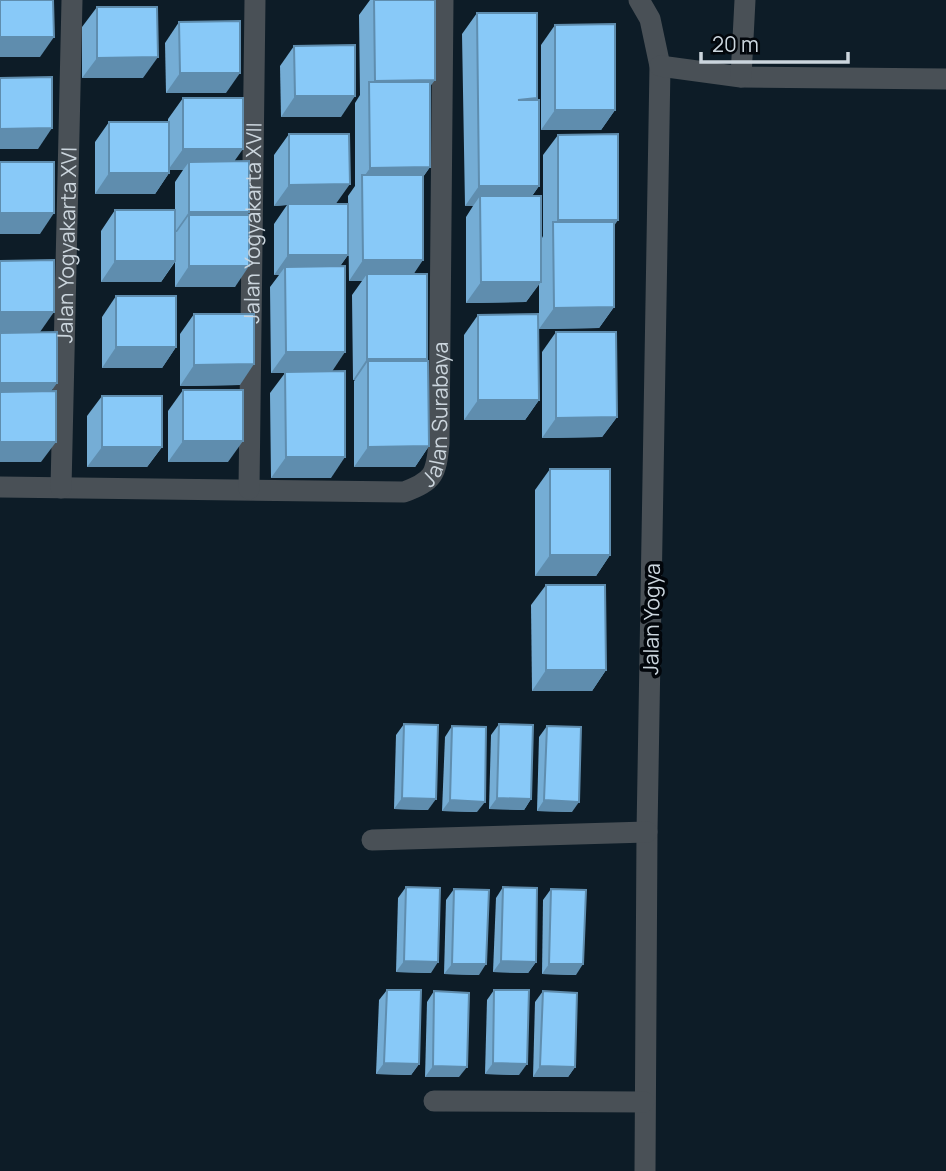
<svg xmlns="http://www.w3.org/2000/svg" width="946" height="1171" viewBox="0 0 946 1171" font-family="Manrope,sans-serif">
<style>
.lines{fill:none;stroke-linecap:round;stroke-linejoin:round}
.street{stroke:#495056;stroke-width:21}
.wall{fill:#75add5}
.shaded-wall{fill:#5f8dae}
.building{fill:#88c9f8;stroke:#5f8dae;stroke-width:2}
.labels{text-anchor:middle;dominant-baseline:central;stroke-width:7;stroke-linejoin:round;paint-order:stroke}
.street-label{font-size:21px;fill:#cbd5dd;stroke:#02060b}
</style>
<rect width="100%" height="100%" fill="#0d1c27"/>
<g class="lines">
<g class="street">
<path d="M639,0L650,19L660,66L647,832L645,1171"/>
<path d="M660,66L741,77L946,79"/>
<path d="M741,77L745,0"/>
<path id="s1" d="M0,487L404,492C434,481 436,474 439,444L443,0"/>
<path id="s2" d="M61,488L72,0"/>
<path id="s3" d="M249,489L255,0"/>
<path d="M372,840L647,832"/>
<path d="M434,1101L644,1102"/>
</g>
</g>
<g class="wall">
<path d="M370,0H435L430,87V167L423,177L414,274L427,359L426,361L429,446L415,467H354V381L355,380H353L352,295L362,281H349L348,196L355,186V103L360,95L359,15Z"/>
<path d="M97,7L143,78H82V27Z"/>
<path d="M477,13L537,98L536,100L539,186L532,196L541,240L543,236V155L558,135L614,227V307L599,328L539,329V284L526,302L466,303V217L473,206H465L462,34Z"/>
<path d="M179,22L226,93H166L165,43Z"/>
<path d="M555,25L615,110L601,130H541V45Z"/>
<path d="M294,46L341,117H281L280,66Z"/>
<path d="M183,98L235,161L249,212L247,215L235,287H175V262L161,282H101V231L115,210H175V182L183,170H169V173L155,194H95V142L109,122H168V119Z"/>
<path d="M289,134L336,204L348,255L340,266L332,372L331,478H271L270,393L285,373H271L270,287L279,275H274V224L287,205L274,206V155Z"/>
<path d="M116,296L176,347L162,368H102V317Z"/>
<path d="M194,314L240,385L180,386V334Z"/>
<path d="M478,315L539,400L525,420H464V335Z"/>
<path d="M556,332L617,417L602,437L542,438V352Z"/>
<path d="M183,390L228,462H168V411Z"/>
<path d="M102,396L162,447L147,467H87V416Z"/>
<path d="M550,469L610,555L596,576H535V490Z"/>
<path d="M546,585L606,670L592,691H532L531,605Z"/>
<path d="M404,724L428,810L394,809L396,735Z"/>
<path d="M499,724L531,799L524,810L489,809L491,735Z"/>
<path d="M452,726L477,812L442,811L445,737Z"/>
<path d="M547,726L572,812L537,811L539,737Z"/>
<path d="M406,887L431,973L396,972L398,898Z"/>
<path d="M503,887L536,962L528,973L493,972L496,898Z"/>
<path d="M454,889L479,975L444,974L446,900Z"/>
<path d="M551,889L576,975L542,974L543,900Z"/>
<path d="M387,990L419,1064L411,1075L376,1074L379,1000Z"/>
<path d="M494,990L519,1075L485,1074L487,1000Z"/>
<path d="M434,991L459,1077H425L427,1002Z"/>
<path d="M543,991L575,1067L568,1077H533L535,1002Z"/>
</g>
<g class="shaded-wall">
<path d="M0,37H54L40,57H0Z"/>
<path d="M158,57L143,78H82L97,58Z"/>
<path d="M180,73H240L226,93H166Z"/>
<path d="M435,80L420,100L369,89L375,81Z"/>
<path d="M295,96H355L341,117H281Z"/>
<path d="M555,110H615L601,130H541Z"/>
<path d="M52,128L38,149H0V129Z"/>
<path d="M183,149H243L228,170L189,162L183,170H168Z"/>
<path d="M430,167L415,188L363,178L370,168Z"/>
<path d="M109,173H169L155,194H95Z"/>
<path d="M350,184L335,205L288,204L287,205L274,206L289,185Z"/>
<path d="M479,186H539L525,206L480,196L473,206H465Z"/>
<path d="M189,212H249L235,232L189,215L177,232H175Z"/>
<path d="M0,213H54L40,234H0Z"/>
<path d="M558,220H618L604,241L553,227Z"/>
<path d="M288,255H348L334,275L285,267L279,275H274Z"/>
<path d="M363,260H423L409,281L367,274L362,281H349Z"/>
<path d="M115,261H175L161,282H101Z"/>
<path d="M189,266H249L235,287H175Z"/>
<path d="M481,282H541L526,302L466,303Z"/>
<path d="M614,307L599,328L539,329L554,308Z"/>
<path d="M0,312H54L40,332L0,333Z"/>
<path d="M116,347H176L162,368H102Z"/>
<path d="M286,352H345L331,373H271Z"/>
<path d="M367,359H427L413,380L368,361L355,380H353Z"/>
<path d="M254,364L240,385L180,386L194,365Z"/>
<path d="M0,383H57L43,403H0Z"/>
<path d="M478,400H539L525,420H464Z"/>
<path d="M617,417L602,437L542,438L556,418Z"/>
<path d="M183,441H243L228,462H168Z"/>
<path d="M0,442H56L41,462H0Z"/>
<path d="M429,446L415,467H354L368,447Z"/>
<path d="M102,447H162L147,467H87Z"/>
<path d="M286,457H345L331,478H271Z"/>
<path d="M550,555H610L596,576H535Z"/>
<path d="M546,670H606L592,691H532Z"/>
<path d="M402,798L436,799L428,810L394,809Z"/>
<path d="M497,798L531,799L524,810L489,809Z"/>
<path d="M450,800L485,802L477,812L442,811Z"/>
<path d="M544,800L579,802L572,812L537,811Z"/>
<path d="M404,961L438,962L431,973L396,972Z"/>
<path d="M501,961L536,962L528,973L493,972Z"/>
<path d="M452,964H486L479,975L444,974Z"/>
<path d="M549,964H583L576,975L542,974Z"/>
<path d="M384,1063L419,1064L411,1075L376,1074Z"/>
<path d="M493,1063L527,1064L519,1075L485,1074Z"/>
<path d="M433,1066L467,1067L459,1077H425Z"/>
<path d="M540,1066L575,1067L568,1077H533Z"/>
</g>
<g class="building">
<path d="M0,0H53L54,37H0Z"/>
<path d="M374,0H435V80L375,81Z"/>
<path d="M97,7H157L158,57L97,58Z"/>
<path d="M477,13H537V98L518,100H539V186H479Z"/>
<path d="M240,21V73H180L179,22Z"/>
<path d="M615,24V110H555V25Z"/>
<path d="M355,45V96H295L294,46Z"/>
<path d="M52,77V128L0,129V78Z"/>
<path d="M369,82H430V167L370,168Z"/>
<rect x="183" y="98" width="60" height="51"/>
<rect x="109" y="122" width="60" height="51"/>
<path d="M289,134H349L350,184L289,185Z"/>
<path d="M618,134V220H558V135Z"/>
<path d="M249,161V212H189V162Z"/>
<rect x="0" y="162" width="54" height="51"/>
<path d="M362,175H423V260H363Z"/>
<path d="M480,196H541V282H481Z"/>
<rect x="288" y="204" width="60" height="51"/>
<rect x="115" y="210" width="60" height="51"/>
<rect x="189" y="215" width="60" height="51"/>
<path d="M553,222H614V307L554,308Z"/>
<path d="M54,260V312H0V261Z"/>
<path d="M345,266V352H286L285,267Z"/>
<rect x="367" y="274" width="60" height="85"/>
<rect x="116" y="296" width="60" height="51"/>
<path d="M194,314H254V364L194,365Z"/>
<path d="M538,314L539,400H478V315Z"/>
<path d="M57,332V383H0V333Z"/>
<path d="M556,332H616L617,417L556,418Z"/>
<path d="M368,361H428L429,446L368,447Z"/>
<path d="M345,371V457H286L285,372Z"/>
<rect x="183" y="390" width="60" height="51"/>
<path d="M56,391V442H0V392Z"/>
<rect x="102" y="396" width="60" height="51"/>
<rect x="550" y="469" width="60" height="86"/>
<path d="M546,585H605L606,670H546Z"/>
<path d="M404,724L438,725L436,799L402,798Z"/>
<path d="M499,724L533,725L531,799L497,798Z"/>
<path d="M452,726L486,727L485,802L450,800Z"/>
<path d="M547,726L581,727L579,802L544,800Z"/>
<path d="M406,887L440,888L438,962L404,961Z"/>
<path d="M503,887L537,888L536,962L501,961Z"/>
<path d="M454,889L489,890L486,964H452Z"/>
<path d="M551,889L586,890L583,964H549Z"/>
<path d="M387,990H421L419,1064L384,1063Z"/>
<path d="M494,990H529L527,1064L493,1063Z"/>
<path d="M434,991L469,993L467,1067L433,1066Z"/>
<path d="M543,991L577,993L575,1067L540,1066Z"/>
</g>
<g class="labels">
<g class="street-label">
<text stroke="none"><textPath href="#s3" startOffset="266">Jalan Yogyakarta XVII</textPath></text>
<text stroke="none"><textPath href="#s2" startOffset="243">Jalan Yogyakarta XVI</textPath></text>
<text stroke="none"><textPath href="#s1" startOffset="499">Jalan Surabaya</textPath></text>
<text transform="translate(651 619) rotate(-89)">Jalan Yogya</text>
</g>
</g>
<path d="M701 52v10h147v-10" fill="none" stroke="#cbd5dd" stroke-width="3.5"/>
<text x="712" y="52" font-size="21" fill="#cbd5dd" stroke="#02060b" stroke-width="5" paint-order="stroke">20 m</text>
</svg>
